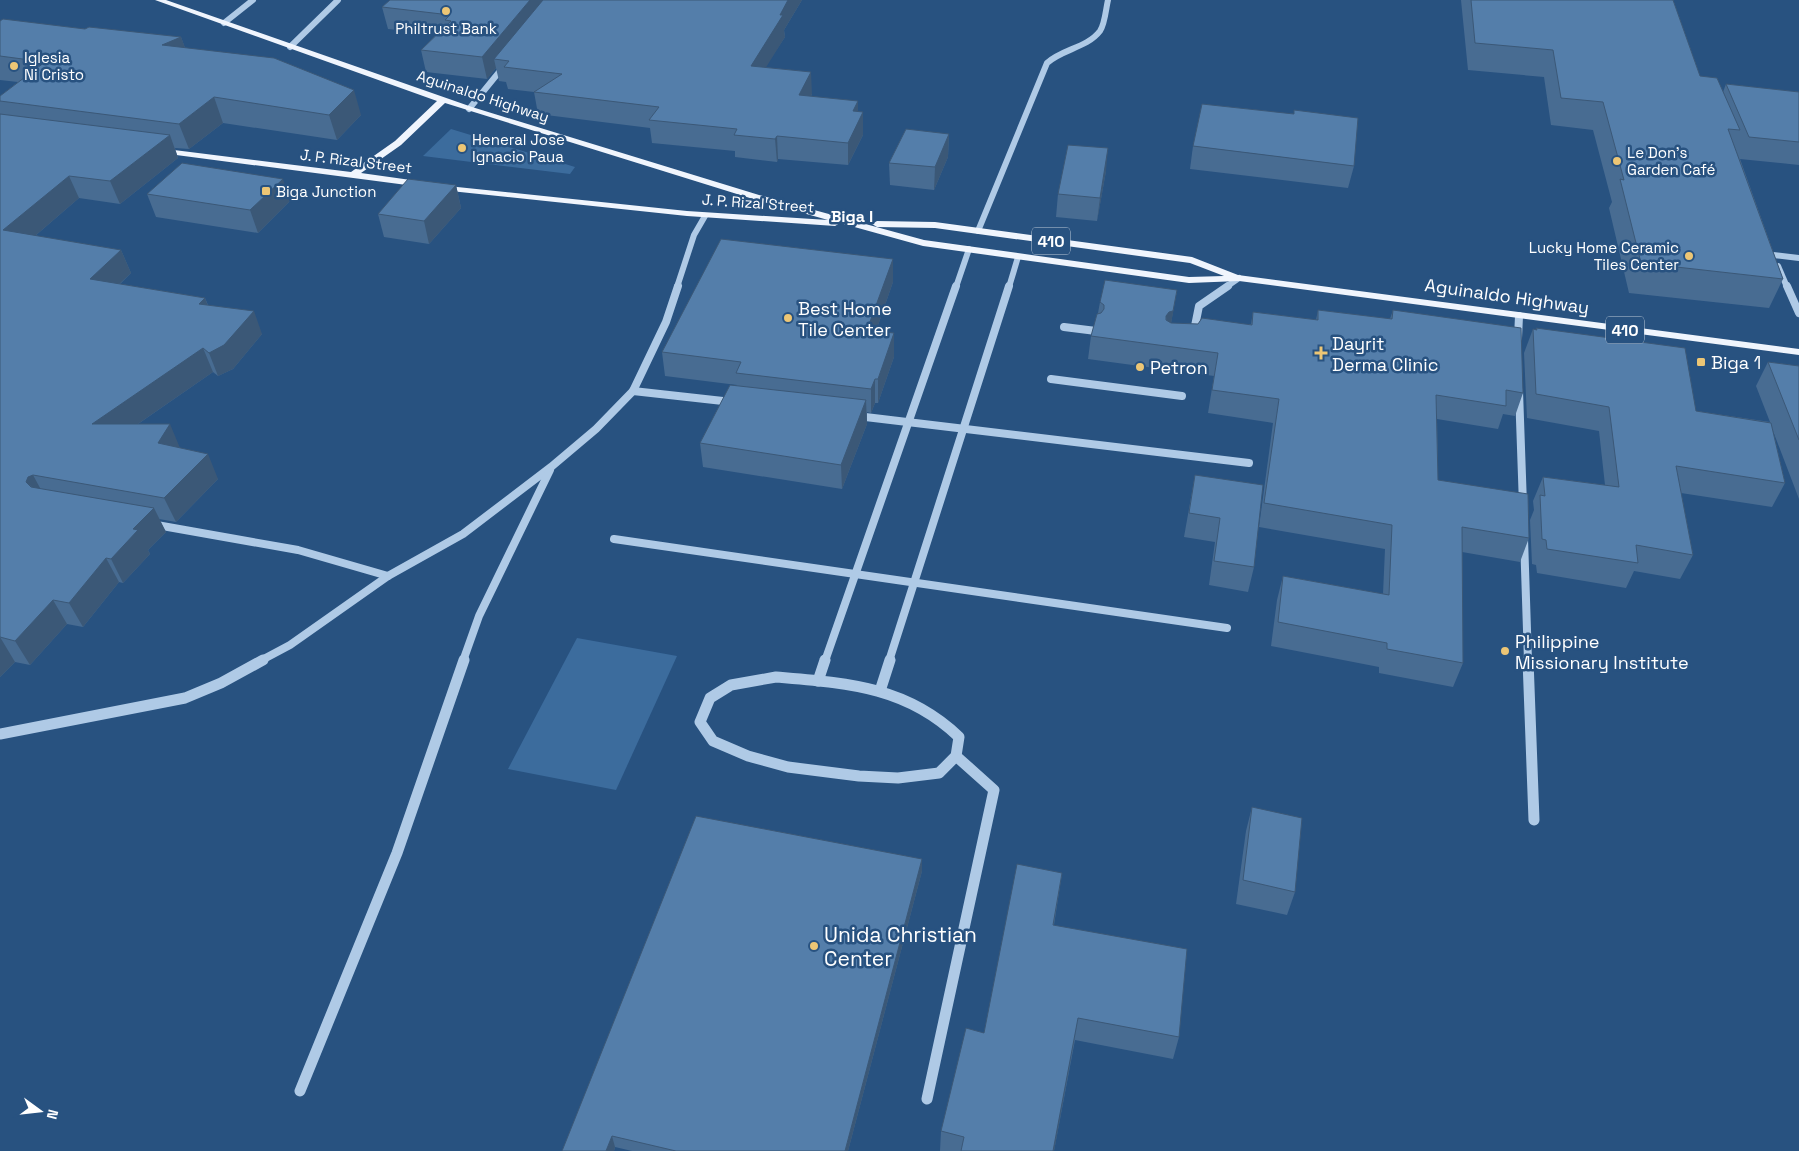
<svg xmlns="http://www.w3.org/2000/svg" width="1799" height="1151" viewBox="0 0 1799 1151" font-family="'Space Grotesk',sans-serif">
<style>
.green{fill:#3c6c9d}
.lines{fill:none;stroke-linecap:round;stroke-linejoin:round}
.minor-far2{stroke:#afcae6;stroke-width:6}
.minor-far1{stroke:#afcae6;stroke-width:8}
.minor{stroke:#afcae6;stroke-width:11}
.major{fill:#f0f5fd;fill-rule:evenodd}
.wall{fill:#486c92}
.shaded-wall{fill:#3b5877}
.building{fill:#547eaa;stroke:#3b5877}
.poi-dot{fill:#edc675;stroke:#285280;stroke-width:2}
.labels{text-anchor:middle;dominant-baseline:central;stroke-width:5;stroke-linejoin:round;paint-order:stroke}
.far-poi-label{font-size:15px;fill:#fff;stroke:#285280;text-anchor:start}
.far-street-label{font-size:15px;fill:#fff;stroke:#285280}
.far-quarter-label{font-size:16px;font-weight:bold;fill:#fff;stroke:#285280}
.shield{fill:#285280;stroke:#becbd9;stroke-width:1}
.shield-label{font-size:16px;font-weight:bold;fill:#fff}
.street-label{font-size:18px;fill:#fff;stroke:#285280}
.poi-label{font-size:18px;fill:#fff;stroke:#285280;text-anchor:start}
.near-poi-label{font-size:21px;fill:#fff;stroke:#285280;text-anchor:start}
</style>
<rect width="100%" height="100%" fill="#285280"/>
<g class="green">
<path d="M451,129L575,167L570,174L423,156Z"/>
<path d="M577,638L677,656L616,790L508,769Z"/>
</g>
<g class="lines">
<g class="minor-far2">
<path d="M224,23L253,0"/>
<path d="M290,47L338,0"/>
<path d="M469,109L504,66"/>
<path d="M978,231L1047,63C1062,49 1087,48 1100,31C1105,24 1106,8 1108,0"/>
<path d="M1773,255L1799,258"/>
<path d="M1778,266L1787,287"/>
<path d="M677,287L694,235L705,216"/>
<path d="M956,287L969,249"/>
<path d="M1009,287L1018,257"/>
<path d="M1226,287L1239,278"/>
</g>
<g class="minor-far1">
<path d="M1787,286L1799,313"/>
<path d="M1064,327L1096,331"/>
<path d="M1193,336L1199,306L1228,286"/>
<path d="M1518,338L1519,316"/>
<path d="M1051,379L1182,396"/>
<path d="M633,391L732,402"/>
<path d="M1519,391L1523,505"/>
<path d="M857,416L1249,463"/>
<path d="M151,524L298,550L388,576"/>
<path d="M1524,538L1528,661"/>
<path d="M614,539L1227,628"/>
<path d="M260,661L290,645L388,576L463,534L551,467L596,429L633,391L666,322L678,286"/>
<path d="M463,661L479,616L550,470"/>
<path d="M825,661L956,286"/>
<path d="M889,661L1009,286"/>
</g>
<g class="minor">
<path d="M1528,660L1534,820"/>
<path d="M776,677C846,683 906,686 959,737L956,756L939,773L898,778L859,776L788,767L748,756L713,741L700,722L710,698L731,685Z"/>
<path d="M818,681L825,660"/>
<path d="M880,691L890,660"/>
<path d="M0,734L185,698L221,683L263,660"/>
<path d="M300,1091L397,853L464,660"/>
<path d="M927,1099L994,790L956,756"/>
</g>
<path class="major" d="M155,0H166L472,107L759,195L924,240L1189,277L1224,276L1190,263L935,228L877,227L872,224L877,221L935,222L1192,257L1238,275L1799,349V355L1239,281L1189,283L923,246L840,223L835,226L687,216L441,190L438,189V185L687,211L828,220L753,199L445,103L401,145L361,173L425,182V186L422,187L161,153L158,152V148L351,172L395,141L437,101Z"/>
</g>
<g class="wall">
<path d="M390,0H802L784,30L785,37L765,67L812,94L811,96L858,111L863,135L848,165L778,159L777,162L735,157V151L652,143L650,128L538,114L534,92L508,89L506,82L499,81L496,68L487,79L426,72L421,50L437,34L388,29L382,7Z"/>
<path d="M1461,0H1673L1700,76L1723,92L1726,84L1799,92V165L1740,159L1783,279L1769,308L1629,293L1609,208L1612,202L1593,130L1551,125L1544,77L1468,70Z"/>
<path d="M0,21L85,29L181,37L185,48L361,115L337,140L223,123L189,149L175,148L178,158L120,204L79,198L35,236L121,250L131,273L120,284L205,298L208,305L262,334L233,369L218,376L213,372L138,424L180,448L218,479L176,522L159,519L166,532L148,550L150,554L123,583L119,582L83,627L67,624L30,665L15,662L0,677V96L18,82L0,80Z"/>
<path d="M949,134L948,157L934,190L890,185L889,163Z"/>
<path d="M1193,146L1354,166L1348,188L1190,169Z"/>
<path d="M1106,171L1097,221L1056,217L1058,194Z"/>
<path d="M456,185L461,208L429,244L384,237L378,214Z"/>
<path d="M147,194L290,201L258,233L156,217Z"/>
<path d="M893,282L876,331L894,357L878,403H875L871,413L867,412V424L842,489L703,467L700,443L737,385L665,376L662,352Z"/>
<path d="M1177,290L1171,323L1198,324H1251L1253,312L1316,320L1318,310L1390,319L1393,310L1523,393L1515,416L1503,414L1498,429L1437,419L1438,480L1529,538L1520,562L1462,552L1463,663L1453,687L1379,673V667L1271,646L1277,600L1283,576L1383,594L1385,549L1259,527L1273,423L1208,413L1214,376L1088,359L1091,336L1098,313L1100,302Z"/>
<path d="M1536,328L1696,411L1770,422L1756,386L1768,362L1799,366V499L1773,431L1785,483L1772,507L1681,493L1693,555L1680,579L1634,571L1626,588L1537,573L1536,565L1532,564L1530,520L1534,510L1533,501L1543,477L1605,485L1599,431L1527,418L1524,353L1533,329L1536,330Z"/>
<path d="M1195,475L1254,567L1248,592L1209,585L1215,542L1184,537Z"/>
<path d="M1252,807L1295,892L1287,915L1236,904L1246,831Z"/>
<path d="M922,859V871L848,1151H632L615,1147L614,1151H562Z"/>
<path d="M1062,873L1054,925L1179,1037L1173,1059L1075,1040L1054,1151H940L941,1131L984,1033Z"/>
</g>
<g class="shaded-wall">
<path d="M530,0H552L494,59L496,68L487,79L482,57Z"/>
<path d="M788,0H802L784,30L785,37L753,88L751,66Z"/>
<path d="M181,37L190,61L162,45Z"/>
<path d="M811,72L812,94L800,117L799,95Z"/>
<path d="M354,90L361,115L337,140L329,115Z"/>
<path d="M214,97L223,123L189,149L179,124Z"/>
<path d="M858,101V121L863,112V135L848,165V143L853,111Z"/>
<path d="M949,134L948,157L934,190L935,167Z"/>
<path d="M170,135L178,158L120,204L110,181Z"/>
<path d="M777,136L778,159L777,162L775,139Z"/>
<path d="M1108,148L1106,171L1097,221L1100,198Z"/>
<path d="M69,176L79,198L14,254L3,230Z"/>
<path d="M283,179L290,201L258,233L250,210Z"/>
<path d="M456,185L461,208L429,244L424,221Z"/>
<path d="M121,250L131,273L100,302L90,279Z"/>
<path d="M893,259V282L868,354L867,330Z"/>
<path d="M1177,290L1173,313L1169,334L1166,316Z"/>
<path d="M205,298L214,322L199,304Z"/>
<path d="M254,311L262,334L233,369L218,376L209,353Z"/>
<path d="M894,333V357L878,403V379Z"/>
<path d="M203,348L213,372L103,448L92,424Z"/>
<path d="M875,379V403L871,413V389Z"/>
<path d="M866,400L867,424L842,489L841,465Z"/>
<path d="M170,424L180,448L158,443Z"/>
<path d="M208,454L218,479L176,522L164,498Z"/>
<path d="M33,475L46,499L26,482L28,477Z"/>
<path d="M154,508L166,532L148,550L150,554L123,583L111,559L133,529Z"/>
<path d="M106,558L119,582L83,627L69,603Z"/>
<path d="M53,600L67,624L30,665L15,641Z"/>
<path d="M0,637L15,662L0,677Z"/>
<path d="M922,859V871L848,1151H845Z"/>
<path d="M1078,1018L1054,1151H1053Z"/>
<path d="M612,1136L615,1147L614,1151H606Z"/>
</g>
<g class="building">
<path d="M390,0H530L482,57L421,50L451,21L445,20L450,15L382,7Z"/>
<path d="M543,0H788L780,15H783L751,66L811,72L799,95L858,101L853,111L863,112L848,143L777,136L775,139L734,135L737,129L649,120L659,107L534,92L562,74L504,67L509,61L494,59Z"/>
<path d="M1471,0H1673L1700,76L1717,78L1740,130L1728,129L1783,279L1641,263L1620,179L1624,180L1603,102L1561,98L1553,50L1475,43Z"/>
<path d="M3,19L85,29L89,27L181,37L162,45L274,58L354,90L329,115L214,97L179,124L0,101V96L45,62L0,56V21Z"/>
<path d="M1726,84L1799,92V142L1749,137Z"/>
<path d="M1202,104L1294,114V110L1358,118L1354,166L1193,146Z"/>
<path d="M0,114L170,135L110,181L69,176L3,230L121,250L90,279L205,298L199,304L254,311L224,345L209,353L203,348L92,424H170L158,443L208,454L164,498L33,475L28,477L26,482L31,487L154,508L133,529L138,530L111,559L106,558L69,603L53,600L15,641L0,637Z"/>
<path d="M906,129L949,134L935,167L889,163Z"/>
<path d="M1068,145L1108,148L1100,198L1058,194Z"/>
<path d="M182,163L283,179L250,210L147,194Z"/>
<path d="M408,179L456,185L424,221L378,214Z"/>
<path d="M721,239L893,259L867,330L894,333L878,379H875L871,389L736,373L741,362L662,352Z"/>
<path d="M1105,280L1177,290L1173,311L1169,312L1166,316V320L1171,323L1198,324L1202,318L1252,325L1253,312L1318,320V310L1392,319L1393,310L1521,328L1523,393L1506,390V406L1436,395L1438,480L1528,494L1529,538L1462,527L1463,663L1387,649V643L1278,622L1283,576L1389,595L1392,525L1264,503L1279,399L1212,390L1218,353L1091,336L1097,314L1101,313L1104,309V305L1100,302Z"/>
<path d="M1536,328L1685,348L1696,411L1771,423L1785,483L1676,466L1693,555L1636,545L1638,563L1547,549L1546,540L1542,539L1540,495L1545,496L1543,477L1619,487L1609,407L1536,394L1533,329L1537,330Z"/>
<path d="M1768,362L1799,366V440Z"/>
<path d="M730,385L866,400L841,465L700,443Z"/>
<path d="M1195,475L1263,485L1254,567L1214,561L1220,518L1189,513Z"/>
<path d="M1252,807L1302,818L1295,892L1243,880Z"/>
<path d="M696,816L922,859L845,1151H676L612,1136L606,1151H562Z"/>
<path d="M1017,864L1062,873L1053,925L1187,949L1179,1037L1078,1018L1053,1151H961L964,1137L941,1131L966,1028L984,1033Z"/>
</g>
<g class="poi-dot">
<circle cx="446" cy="11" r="5"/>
<circle cx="14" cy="66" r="5"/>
<circle cx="462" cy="148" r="5"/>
<circle cx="1617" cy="161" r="5"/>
<rect x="261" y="186" width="10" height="10" rx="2.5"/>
<circle cx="1689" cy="256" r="5"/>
<circle cx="788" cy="318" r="5"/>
<path d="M1318.5 345.5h5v5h5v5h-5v5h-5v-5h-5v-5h5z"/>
<rect x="1696" y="357" width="10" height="10" rx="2.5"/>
<circle cx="1140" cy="367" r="5"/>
<circle cx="1505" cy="651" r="5"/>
<circle cx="814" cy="946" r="5"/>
</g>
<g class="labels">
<g class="far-poi-label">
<text x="446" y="28" text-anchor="middle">Philtrust Bank</text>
<text x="24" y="57">Iglesia<tspan x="24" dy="17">Ni Cristo</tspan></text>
<text x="472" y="139">Heneral Jose<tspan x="472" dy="17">Ignacio Paua</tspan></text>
<text x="1627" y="152">Le Don's<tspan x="1627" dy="17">Garden Café</tspan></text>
<text x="276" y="191">Biga Junction</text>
<text x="1679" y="247" text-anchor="end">Lucky Home Ceramic<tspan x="1679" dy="17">Tiles Center</tspan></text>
</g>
<g class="far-street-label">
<text transform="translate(483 96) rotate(18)">Aguinaldo Highway</text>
<text transform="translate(356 161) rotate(7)">J. P. Rizal Street</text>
<text transform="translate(758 203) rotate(4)">J. P. Rizal Street</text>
</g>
<g class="far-quarter-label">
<text x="852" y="216">Biga I</text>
</g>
<g class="shield">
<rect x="1032" y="227.5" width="38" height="27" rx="4"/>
<rect x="1606" y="316.5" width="38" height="27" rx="4"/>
</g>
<g class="shield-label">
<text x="1051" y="241">410</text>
<text x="1625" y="330">410</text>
</g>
<g class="street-label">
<text transform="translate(1507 296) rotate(8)">Aguinaldo Highway</text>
</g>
<g class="poi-label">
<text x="798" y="308">Best Home<tspan x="798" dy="21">Tile Center</tspan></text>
<text x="1332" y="343">Dayrit<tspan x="1332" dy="21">Derma Clinic</tspan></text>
<text x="1711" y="362">Biga 1</text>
<text x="1150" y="367">Petron</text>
<text x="1515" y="641">Philippine<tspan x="1515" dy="21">Missionary Institute</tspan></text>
</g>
<g class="near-poi-label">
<text x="824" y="934">Unida Christian<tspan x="824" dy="24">Center</tspan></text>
</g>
</g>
<g transform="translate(40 1111) rotate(105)" stroke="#285280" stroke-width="4" paint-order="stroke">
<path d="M0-4L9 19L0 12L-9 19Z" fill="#ffffff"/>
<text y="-8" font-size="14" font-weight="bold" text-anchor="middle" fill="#ffffff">N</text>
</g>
</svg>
